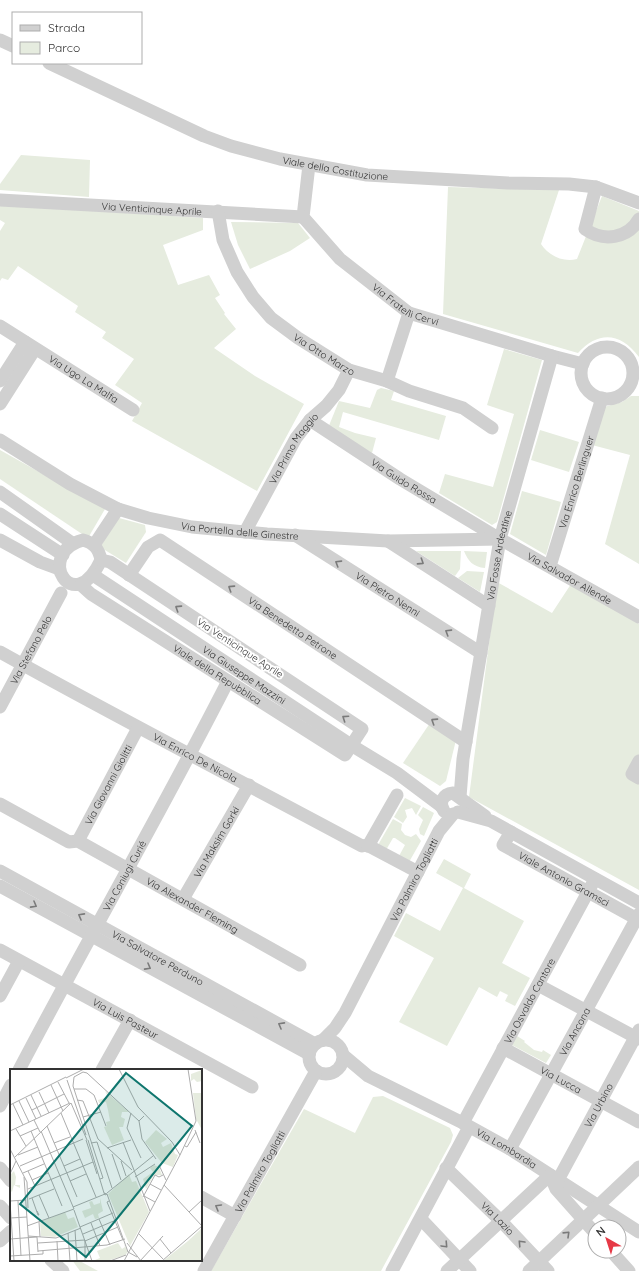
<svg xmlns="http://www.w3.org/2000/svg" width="639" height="1271" viewBox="0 0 639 1271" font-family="Quicksand,sans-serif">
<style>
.green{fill:#e6ecdf}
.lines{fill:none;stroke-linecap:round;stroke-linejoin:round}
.minor{stroke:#d0d0d0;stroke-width:13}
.oneway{stroke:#7a7a7a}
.labels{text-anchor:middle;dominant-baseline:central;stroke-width:4;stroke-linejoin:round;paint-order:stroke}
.street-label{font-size:10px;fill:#333;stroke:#fff}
.inset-road{fill:none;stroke:#adadad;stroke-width:1}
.view{fill:#0f766e;fill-opacity:0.15;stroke:#0f766e;stroke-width:2}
.inset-edge{fill:none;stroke:#333;stroke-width:2}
</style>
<rect width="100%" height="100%" fill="#fff"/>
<g class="green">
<path d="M21,155L90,160L89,197L0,190V184Z"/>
<path d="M448,187L559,190L541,244C548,255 563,263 577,259L602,196L639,211V357C621,333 599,330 578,353L443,314Z"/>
<path d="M0,205L203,218V230L163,245L178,285L209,275L220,295L215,298L225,313L224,314L236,329L214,348L255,376L304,404L257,491L132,421L142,403L115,385L134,359L102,338L106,332L75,312L78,306L18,266L8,280L2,278L0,281V231L5,223L0,220Z"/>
<path d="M231,222L298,223L310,238L290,251L250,269L238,245Z"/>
<path d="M504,349L542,360L497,522L492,525L439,493L445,474L493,487L514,414L487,405Z"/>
<path d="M381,388L394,391L391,400L446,416L439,440L343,412L339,427L355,433L376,438L372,453L328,428L339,401L370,408L377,390Z"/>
<path d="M631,396H639V564L605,544L630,455L592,445L604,407L622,402Z"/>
<path d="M540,430L579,442L569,472L531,460Z"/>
<path d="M0,450L105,509L88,538L0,479Z"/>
<path d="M522,491L561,502L546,555L510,534Z"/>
<path d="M119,518L145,525L146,532L126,563L100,547Z"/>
<path d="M416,551H461L460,569L455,576Z"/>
<path d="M464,551L487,552L485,568C473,567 468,561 464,551Z"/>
<path d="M467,571L484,572L480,592L458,578Z"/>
<path d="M497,582L552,613L571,584L639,624V890L469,797Z"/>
<path d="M430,723L456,740L446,781L440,786L403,763Z"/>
<path d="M405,798L421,806L416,815L412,808L405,810L407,817L403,823L394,817Z"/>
<path d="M423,807L434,813L424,836L420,834L419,829L423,820L418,815Z"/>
<path d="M393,819L402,824L401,830L405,835L411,837L416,834L421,841L409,862L399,856L405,845L395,838H393L386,850L378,845Z"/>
<path d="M444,859L471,874L464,888L524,921L502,963L530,978L515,1006L505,1001L508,995L500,991L497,997L479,987L447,1046L399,1022L434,958L394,936L406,913L440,931L463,888L436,873Z"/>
<path d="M517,1036L525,1041L524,1042L534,1050L542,1052L543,1050L551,1055L546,1063L512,1045Z"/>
<path d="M383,1096L450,1128L453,1135L451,1142L381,1271H211L304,1109L355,1133L373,1097Z"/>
<path d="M72,1260H78L98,1271H80Z"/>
</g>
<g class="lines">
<g class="minor">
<path d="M0,40L13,46"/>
<path id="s1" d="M49,63L204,136L231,146L280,159L367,175L508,183L569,184L596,187L639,203"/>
<path id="s2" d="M309,165L303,217L340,259L409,313L552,356L583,364"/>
<path d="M596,187L585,229C603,242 628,239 639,219"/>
<path id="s3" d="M0,200L303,217"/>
<path id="s4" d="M218,211L223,240L237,272L253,297L271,318L298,338L349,370L387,381L409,391L463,408L492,428"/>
<path id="s5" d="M0,326L133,410"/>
<circle cx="607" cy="373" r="26"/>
<path d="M0,381L25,342"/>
<path d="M387,381L409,313"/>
<path d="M0,404L35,349"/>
<path id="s6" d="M310,420L400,479L500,539L639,617"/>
<path id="s7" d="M0,440L70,484L118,509L148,518L192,527L267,534L388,541L500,539"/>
<path d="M0,492L72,543"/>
<path d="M0,514L63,555"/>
<path id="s8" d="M245,532L296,438L310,420L326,406L339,390L349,370"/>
<path id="s9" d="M295,535L481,653"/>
<path d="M0,540L40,562L59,569"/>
<path d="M83,540C94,543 99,549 101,560C73,620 34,553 83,540Z"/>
<path d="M388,541L489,606"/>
<path d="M94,545L118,509"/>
<path id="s10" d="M550,566L602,398"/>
<path id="s11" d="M93,575L351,745L397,773L441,806"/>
<path id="s12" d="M129,575L148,547L160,540L466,742"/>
<path id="s13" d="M81,585L91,594L345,755L362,729L110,562L101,560"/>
<path id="s14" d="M0,652C120,719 241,781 362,846L367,845L418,872"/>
<path id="s15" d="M0,707L61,593"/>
<path d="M639,761L632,774L639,778"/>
<path id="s16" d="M460,797L463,759L500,539L552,356"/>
<path id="s17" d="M0,804L69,842L78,841L300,965"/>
<path d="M444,811C438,803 443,794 453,793L485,816"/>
<path d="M458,812L491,821L639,903"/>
<path id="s18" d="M511,832L503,845L639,920"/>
<path id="s19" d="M78,841L138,728"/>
<path d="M368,846L397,795"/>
<path id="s20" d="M0,871L315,1044"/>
<path d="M0,886L309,1054"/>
<path id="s21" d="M183,899L249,785"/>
<path id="s22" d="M0,950L252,1087"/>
<path d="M538,985L639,1039"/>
<path d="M0,996L19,961"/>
<circle cx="326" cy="1057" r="17"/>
<path id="s23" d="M323,1040L335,1028L345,1013L439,831L453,814"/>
<path id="s24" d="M503,1048L639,1122"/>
<path id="s25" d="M343,1055L368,1076L463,1123L510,1149L639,1232"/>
<path id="s26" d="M19,1070C87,940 161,813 228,681"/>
<path d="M102,1070L130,1020"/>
<path d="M0,1106L11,1085"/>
<path id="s27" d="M463,1123L595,879"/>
<path id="s28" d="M510,1149L639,914"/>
<path d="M0,1168L11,1181"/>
<path id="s29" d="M446,1168L501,1221L548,1271"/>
<path id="s30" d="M558,1180L639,1030"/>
<path d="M201,1197L235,1216"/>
<path d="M0,1206L11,1218"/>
<path d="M421,1219L470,1271"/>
<path d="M0,1241L11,1231"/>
<path d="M611,1251L629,1271"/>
<path d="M51,1260L63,1271"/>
<path id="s31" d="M204,1271L316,1071"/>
<path d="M392,1271L469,1127"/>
<path d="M447,1271L550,1175L556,1189L595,1233"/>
<path d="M529,1271L639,1167"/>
</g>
</g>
<defs><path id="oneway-chevron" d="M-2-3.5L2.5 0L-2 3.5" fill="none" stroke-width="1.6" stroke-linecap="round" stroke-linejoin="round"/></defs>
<g class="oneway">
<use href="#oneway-chevron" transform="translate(421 562) rotate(33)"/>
<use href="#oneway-chevron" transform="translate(338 563) rotate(-148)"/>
<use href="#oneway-chevron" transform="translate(231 588) rotate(-147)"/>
<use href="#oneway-chevron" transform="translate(178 608) rotate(-147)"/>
<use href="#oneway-chevron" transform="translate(448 632) rotate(-148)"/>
<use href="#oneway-chevron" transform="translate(345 718) rotate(-146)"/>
<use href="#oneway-chevron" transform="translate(434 721) rotate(-147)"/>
<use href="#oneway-chevron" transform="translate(34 905) rotate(29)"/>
<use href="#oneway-chevron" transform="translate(81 916) rotate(-151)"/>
<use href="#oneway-chevron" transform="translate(148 967) rotate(29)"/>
<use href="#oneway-chevron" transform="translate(281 1025) rotate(-151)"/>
<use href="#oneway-chevron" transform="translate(218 1207) rotate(-150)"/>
<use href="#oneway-chevron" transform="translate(567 1234) rotate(-44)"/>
<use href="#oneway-chevron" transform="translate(521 1243) rotate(-133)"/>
<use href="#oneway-chevron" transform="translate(445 1245) rotate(47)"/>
</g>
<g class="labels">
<g class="street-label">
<text stroke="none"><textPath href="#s1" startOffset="307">Viale della Costituzione</textPath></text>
<text stroke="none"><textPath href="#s3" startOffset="152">Via Venticinque Aprile</textPath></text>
<text stroke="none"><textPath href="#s2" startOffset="189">Via Fratelli Cervi</textPath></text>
<text stroke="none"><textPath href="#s4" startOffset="186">Via Otto Marzo</textPath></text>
<text stroke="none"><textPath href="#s5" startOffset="99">Via Ugo La Malfa</textPath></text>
<text stroke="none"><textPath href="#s8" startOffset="97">Via Primo Maggio</textPath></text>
<text stroke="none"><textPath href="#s6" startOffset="112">Via Guido Rossa</textPath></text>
<text stroke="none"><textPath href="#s10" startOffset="88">Via Enrico Berlinguer</textPath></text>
<text stroke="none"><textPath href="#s7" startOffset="261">Via Portella delle Ginestre</textPath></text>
<text stroke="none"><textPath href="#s16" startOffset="245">Via Fosse Ardeatine</textPath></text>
<text stroke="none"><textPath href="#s6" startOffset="304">Via Salvador Allende</textPath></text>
<text stroke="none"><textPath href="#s9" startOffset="110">Via Pietro Nenni</textPath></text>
<text stroke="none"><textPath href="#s12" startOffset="207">Via Benedetto Petrone</textPath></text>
<text transform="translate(240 648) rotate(33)">Via Venticinque Aprile</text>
<text stroke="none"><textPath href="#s15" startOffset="65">Via Stefano Pelo</textPath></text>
<text stroke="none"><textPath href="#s13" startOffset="163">Viale della Repubblica</textPath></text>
<text stroke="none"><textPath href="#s11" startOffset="181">Via Giuseppe Mazzini</textPath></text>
<text stroke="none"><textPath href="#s14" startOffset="222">Via Enrico De Nicola</textPath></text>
<text stroke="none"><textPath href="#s19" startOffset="64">Via Giovanni Giolitti</textPath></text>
<text stroke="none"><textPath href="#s21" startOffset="66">Via Maksim Gorki</textPath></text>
<text stroke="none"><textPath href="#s26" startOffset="221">Via Coniugi Curié</textPath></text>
<text stroke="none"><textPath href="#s18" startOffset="85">Viale Antonio Gramsci</textPath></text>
<text stroke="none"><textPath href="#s23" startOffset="185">Via Palmiro Togliatti</textPath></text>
<text stroke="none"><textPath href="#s17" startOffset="219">Via Alexander Fleming</textPath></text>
<text stroke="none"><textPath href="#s20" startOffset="180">Via Salvatore Perduno</textPath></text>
<text stroke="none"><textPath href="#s27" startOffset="139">Via Osvaldo Cantore</textPath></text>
<text stroke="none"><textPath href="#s22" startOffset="143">Via Luis Pasteur</textPath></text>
<text stroke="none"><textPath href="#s28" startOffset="134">Via Ancona</textPath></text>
<text stroke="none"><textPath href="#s24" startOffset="66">Via Lucca</textPath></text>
<text stroke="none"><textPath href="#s30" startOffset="85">Via Urbino</textPath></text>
<text stroke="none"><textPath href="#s25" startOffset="189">Via Lombardia</textPath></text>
<text stroke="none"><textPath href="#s31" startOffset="114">Via Palmiro Togliatti</textPath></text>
<text stroke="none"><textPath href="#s29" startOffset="72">Via Lazio</textPath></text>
</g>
</g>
<g transform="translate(10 1069)">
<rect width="192" height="192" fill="#fff"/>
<path d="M192,1V12L187,13L184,10L181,12V5ZM95,22L119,43H112L111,48L115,50L113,58H109L114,71L102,76L94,58L97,57L96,53L100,52L98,41L96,33L89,34L88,31L98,28ZM183,24H192V61L186,50ZM146,61L157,70L151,74L153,78L161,74L165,85L168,86L163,98L152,94L135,73ZM144,96L149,98L152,106H144L136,120L133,110L143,103L140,99ZM4,102L6,108L5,116H10V119L4,116L2,123L0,121V106ZM119,105L122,113L126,112L139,143L120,177L98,125ZM90,129L93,142L88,145L89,149L85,150L83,145L75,149L72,142L81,139L79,133L82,132L84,136L90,134ZM55,143L58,150L64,148L68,158L45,168L31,167L30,153ZM192,159V192H153L178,172ZM113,173L118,183L115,186L97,192L85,191L90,189L87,182L108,174L112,180L115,178Z" fill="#e6ecdf"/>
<path class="inset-road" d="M109,0L128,38L162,73L170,86L114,192M56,9L74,0M57,11L76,66M48,13L59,34M41,16L53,42M64,20H76L84,26L96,57M29,23L39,44M21,26L31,47M16,29L26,50M67,31L73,32L88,70L122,101M9,32L19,53M61,34L77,71M3,35L13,56M0,36L56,8M22,41L54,25M51,44L86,128M121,44L117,59L131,89M134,47L129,52L132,70L146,90M73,48L91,43M24,51L30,63M37,57L67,128M6,60L16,77M185,61L190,74M0,62L60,34M21,62L52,137M10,67L28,59M76,71L87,105M78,71L94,124M113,73L140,142M44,74L60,68M81,74L87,73L102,119M175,77L177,78L186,63M97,79L121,71M0,80L17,113L18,139M102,85L111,111M8,86L28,78M170,86L186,52L178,0M5,88L61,34M111,92L116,107M149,96L156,111M10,97L73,70M54,97L70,90M18,102L25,117M13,104L34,95M0,105L6,92M14,108L20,192M125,108L145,95M90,110L93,109L63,17L64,8L73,3L77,4L129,52M22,111L38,104M60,112L76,105M140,115L151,121M154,116L192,157M18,120L83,93M97,124L143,87M97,125L94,124L95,126L97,125L118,183L127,188M29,126L39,149M134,127L145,133M133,128L145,106L149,108L153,106M22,129L28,146H29L27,142M19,130L44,120M0,132L16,131M8,132L11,187M99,132L97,133L113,171M0,133L4,192M63,138L95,125M64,141L82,192M179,143L192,131M0,149L17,148M89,150L100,176M29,153L30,168M81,154L90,177M17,157L64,140L31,62M70,158L103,144M65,161L67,192M58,164L60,192M73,165L106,151M129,165L153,190M18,167L46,169L71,159M27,168L28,183M0,170L27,168M150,170L161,184M47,172L48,192M75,172L108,158M28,174L75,171V192M117,174L131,192M28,182L97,176L115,170M0,187L33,185V181M100,192L116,186M130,192L153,167M152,192L192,157"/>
<path class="view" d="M116,4L182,57L76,188L10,135Z"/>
<rect width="192" height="192" class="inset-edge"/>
</g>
<rect x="12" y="12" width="130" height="52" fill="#ffffff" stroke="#adadad"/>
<rect x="20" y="25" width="20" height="6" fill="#d0d0d0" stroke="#adadad"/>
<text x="48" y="32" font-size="12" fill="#333333">Strada</text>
<rect x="20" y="42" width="20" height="12" fill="#e6ecdf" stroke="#adadad"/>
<text x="48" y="52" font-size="12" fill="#333333">Parco</text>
<g transform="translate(607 1239) rotate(321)"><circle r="19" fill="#ffffff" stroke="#adadad"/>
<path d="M0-3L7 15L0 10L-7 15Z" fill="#e63946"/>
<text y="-6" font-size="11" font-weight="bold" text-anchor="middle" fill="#333333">N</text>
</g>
</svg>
